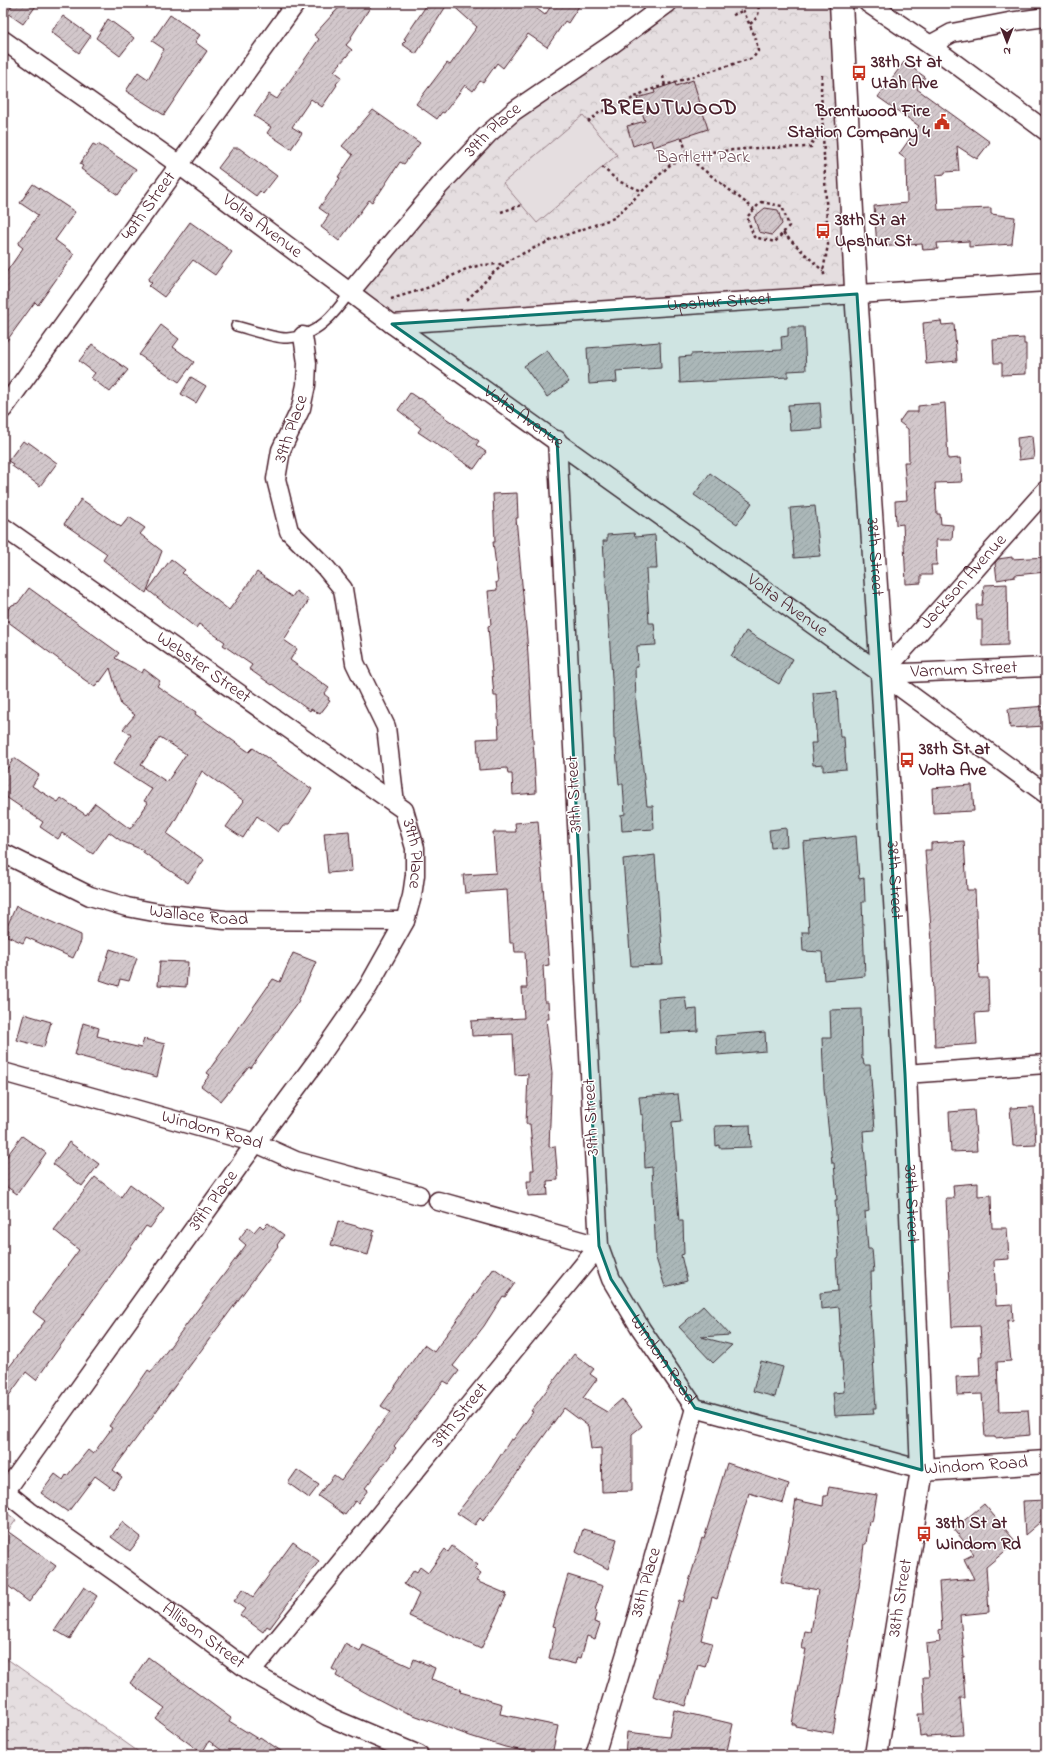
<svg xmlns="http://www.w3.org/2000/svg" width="1049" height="1758" viewBox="0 0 1049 1758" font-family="'Indie Flower',sans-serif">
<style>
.park{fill:url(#park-crowns);stroke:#987e86}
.pitch{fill:#e5dee0;stroke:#987e86}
.building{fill:url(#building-hatch);stroke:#4a1f2b;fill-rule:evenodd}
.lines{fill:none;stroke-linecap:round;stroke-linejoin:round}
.service-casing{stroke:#4a1f2b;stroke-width:12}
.minor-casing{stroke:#4a1f2b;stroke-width:21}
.tertiary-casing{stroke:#4a1f2b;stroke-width:25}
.secondary-casing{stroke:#4a1f2b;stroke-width:25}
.path{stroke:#4a1f2b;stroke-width:2.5;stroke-dasharray:3 3;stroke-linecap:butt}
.service{stroke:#fff;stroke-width:9}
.minor{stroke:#fff;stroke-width:18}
.tertiary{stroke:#fff;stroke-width:22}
.secondary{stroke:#fff;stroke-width:22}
.marked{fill:#0f766e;fill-opacity:0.2;stroke:#0f766e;stroke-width:3;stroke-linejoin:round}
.labels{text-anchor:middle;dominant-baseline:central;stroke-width:3;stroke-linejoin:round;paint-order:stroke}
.poi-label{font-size:18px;font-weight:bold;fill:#4a1f2b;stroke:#fff;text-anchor:start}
.street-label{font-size:18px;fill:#4a1f2b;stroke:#fff}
.park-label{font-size:18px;fill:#714f58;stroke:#fff}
.district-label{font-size:22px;font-weight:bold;letter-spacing:1px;fill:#4a1f2b;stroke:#fff}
</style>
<defs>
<pattern id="park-crowns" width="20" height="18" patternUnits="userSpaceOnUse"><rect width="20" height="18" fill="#e5dee0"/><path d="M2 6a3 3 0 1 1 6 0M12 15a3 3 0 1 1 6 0" fill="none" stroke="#c6bec0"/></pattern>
<pattern id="building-hatch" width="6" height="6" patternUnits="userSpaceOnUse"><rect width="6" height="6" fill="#d2c7cb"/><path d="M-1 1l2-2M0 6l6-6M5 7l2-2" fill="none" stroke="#b6aaae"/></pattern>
</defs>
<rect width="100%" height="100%" fill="#fff"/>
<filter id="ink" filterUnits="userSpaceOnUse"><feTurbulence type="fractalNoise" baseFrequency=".025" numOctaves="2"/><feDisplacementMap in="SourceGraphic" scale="8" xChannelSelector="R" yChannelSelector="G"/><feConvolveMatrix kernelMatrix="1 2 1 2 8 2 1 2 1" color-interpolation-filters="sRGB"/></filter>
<g filter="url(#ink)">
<g class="park">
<path d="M668,3H841L857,294L392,324L350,292L488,134Z"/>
<path d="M3,1510L16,1520L3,1538Z"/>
<path d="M3,1656L143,1755H3Z"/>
</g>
<path class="pitch" d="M583,115L617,155L537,223L503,183Z"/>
<g class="building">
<path d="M14,3H38L23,24L7,13Z"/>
<path d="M343,3H373L351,37L352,38L346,45L352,50L334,71L342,77L336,84L337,85L322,107L311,99L292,127L302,133L291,149L267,133L271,127L254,116L269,94L277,99L319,39L314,35Z"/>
<path d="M428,3H448L416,54L402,44L406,40L404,39Z"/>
<path d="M450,3H529L545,15L553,3H581L568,23L565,21L547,47L528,34L503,68L497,63L483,83L480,81L473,91L465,85L444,113L442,112L437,119L416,104L447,63L450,65L477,27Z"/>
<path d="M170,15L200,35L195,42L207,51L164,115L126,91L138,72L148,79L164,49L152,41Z"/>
<path d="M63,16L91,36L79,53L51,32Z"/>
<path d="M108,19L134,38L120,56L96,38Z"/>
<path d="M904,62L925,77L917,89L990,142L977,159L957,146L959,171L945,172V174L936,175L938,210L991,208V214L1015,217L1012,244L969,247V241L937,243L938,249L923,250L922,244L877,247L874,206L907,203L906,159L899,154L919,126L878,97Z"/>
<path d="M693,80L708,129L653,147L651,140L633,146L627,126L645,121L637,98L655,93L654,90L675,83L676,86Z"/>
<path d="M373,110L420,143L404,164L400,162L378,195L377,194L372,202L369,200L339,241L321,227L329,215L319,208L340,178L338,177L353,155L342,146Z"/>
<path d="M93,144L97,146L98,144L136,169L118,195L81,169L83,166L80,164Z"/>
<path d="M233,148H239L277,176L263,194L260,191L256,196L218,168Z"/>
<path d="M33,184L75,212L55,240L74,254L38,305L35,302L3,346V277L23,248L18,244L38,215L20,203Z"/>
<path d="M765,208L778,210L782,224L772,235L759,232L754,217Z"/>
<path d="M190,222L232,252L215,275L193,260L164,297L149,286L152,283L148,280Z"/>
<path d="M941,321L942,325L954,324L957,361L926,364L923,323Z"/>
<path d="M161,325L179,339L173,347L194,362L179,382L139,355Z"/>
<path d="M788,327H804L806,370L788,371V377L680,383L679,357L691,356V354L782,350L781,337L788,336Z"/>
<path d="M1024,338V344H1026V374L1002,375V363H994L993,340Z"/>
<path d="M660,342L661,368L616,371L617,382L589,384L587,348Z"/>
<path d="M92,344L128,370L110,392L91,378L95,373L79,361Z"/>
<path d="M547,350L569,382L547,397L524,366Z"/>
<path d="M191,377L206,386L196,403L181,394Z"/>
<path d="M410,393L419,399L420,398L445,416L444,417L479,441L476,445L486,452L474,469L418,432L421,428L398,410Z"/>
<path d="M820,403L822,429L790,431L788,405Z"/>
<path d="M945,403L948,459L960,458L962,482L935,483L937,514H940L941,524L953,525L952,540H936L937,565H931L932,575H921V583L906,584L903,524L896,525L895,501L907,500L904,462H909L908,429L899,422L906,412H918V406Z"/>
<path d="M1032,436L1034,458L1019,460L1017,438Z"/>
<path d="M23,441L27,444L28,442L57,463L40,486L12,466L13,464L8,461Z"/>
<path d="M710,473L752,503L737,524L694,495Z"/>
<path d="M517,493L518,518H516L527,639L536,790V793L513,795L512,774H508L507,768L479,770L477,739L499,738L497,696H494L488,626L491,625L488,591L497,590L496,582H498L493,542H495L493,494Z"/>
<path d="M81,499L121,527L129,517L145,528L140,534L162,551L146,593L103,560L107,554L106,553L64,524Z"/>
<path d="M815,506L820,556L794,558L790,508Z"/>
<path d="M634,533L635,537L655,535L657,569H646L649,623H654L656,645L637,646L638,667H635L636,704L647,806H653L654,829L622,831L621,815L625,814L623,784H619L615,739H614L613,693L603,541H607V535Z"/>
<path d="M1012,557V559L1046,557V572L1015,575V577L997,580L995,563L998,559Z"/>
<path d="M171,559L185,570L182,573L229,610L257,572L292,597L296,591L309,600L284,640L297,649L290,660L329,688L324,694L329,698L328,700L330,701L320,714L311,709L310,711L273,684L272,685L249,669L252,665L223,645L225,642L199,624L196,628L148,590Z"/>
<path d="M1007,584L1008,645L982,646V620H977L976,605H982L984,585Z"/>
<path d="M29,588L119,653L115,658L142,673L144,669L160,681L157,686L196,712L195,714L249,752L253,748L312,789L288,825H283L278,832L257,816L243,838L226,827L244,801L202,771L177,817L167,834L204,860L188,883L143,852V850L121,841L109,832L93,854L62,833L58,839L40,827L43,822L3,795V775L14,758L39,775L32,786L58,802L61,798L86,815L95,803L130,829L148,803L144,801L152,789L113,764L131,735L123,729L135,715L121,705L110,668L100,682L99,681L95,687L82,678L80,675L7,621L8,609L12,605L18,603ZM160,737L186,754L167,782L141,765Z"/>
<path d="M746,631L793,659L779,684L731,656Z"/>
<path d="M837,691L840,737H844L846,769L823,771V764L813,765L811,743H817L813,693Z"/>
<path d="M1046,706V726L1010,728L1008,709Z"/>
<path d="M972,785L974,811L933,813L932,788Z"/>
<path d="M538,821L549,965L543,966L545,1002H548L549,1019H546L552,1073L549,1147L555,1146L558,1180L547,1181L548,1195L528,1196L527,1181H531V1170H534L530,1124H526L528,1074L515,1075L513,1034L472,1036L471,1021L524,1018L522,988H527L525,952H515L514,943H510L507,890L465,893L463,875L496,873L493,832H516L515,823Z"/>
<path d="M786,828L787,846L771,848L769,830Z"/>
<path d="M349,831L352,871L328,873L324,833Z"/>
<path d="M856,836L859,879L864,878L865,902H862L865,976L824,980L822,952L803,951L802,932H809L803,842Z"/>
<path d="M964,841L967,890H975L979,978H988L989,1012L975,1013L977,1044L935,1047L931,942H932L925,850H931V843Z"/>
<path d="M655,855L663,965L631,966L623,859Z"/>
<path d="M16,906L81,935V941L73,958L26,937L23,943L7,936L9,930L6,929Z"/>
<path d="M110,949L137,958L129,981L120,979L118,986L100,980Z"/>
<path d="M293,953L316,962L298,1002L251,1068L249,1067L221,1101L201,1086L210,1075L207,1073L273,979L280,982Z"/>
<path d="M160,961L188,962L186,987L158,985Z"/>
<path d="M685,997L687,1010L697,1009L698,1031L660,1033L658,999Z"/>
<path d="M861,1009L862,1059H863L864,1065H870L875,1130L863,1131L869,1211L865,1212L868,1249H872L874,1272H871L872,1305H870L876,1408H873L874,1414L835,1416L833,1393L844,1392L839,1307L821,1309L820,1293L838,1291L836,1258L839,1257L835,1200H837L834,1163H832L824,1088L822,1038H831L830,1010Z"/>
<path d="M24,1014L51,1022L44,1047L17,1040Z"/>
<path d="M83,1023L99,1028L97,1036L109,1039L108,1040L141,1048L144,1039L165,1044L157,1077L75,1055Z"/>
<path d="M765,1032L766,1051L717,1055L716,1036Z"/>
<path d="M678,1094L681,1121L672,1122L679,1221H683L684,1254L681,1255L687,1281L665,1287L656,1258L652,1167L645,1168L643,1114L641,1115L639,1097Z"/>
<path d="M1034,1107L1036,1145L1013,1146L1010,1108Z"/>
<path d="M974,1110L977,1151L951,1152L949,1112Z"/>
<path d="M750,1125L751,1147L719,1148V1145L716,1146L715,1126Z"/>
<path d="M22,1136L46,1153L17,1194L3,1184V1161Z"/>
<path d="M69,1142L99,1164L82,1186L53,1164Z"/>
<path d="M95,1177L121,1197L130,1184L164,1209L150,1228L146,1226L36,1380L26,1372L3,1404V1375L45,1321L33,1312L79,1250L54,1230Z"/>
<path d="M978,1183V1196L991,1195L992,1228H1007L1009,1259L994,1260L996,1305L1012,1304L1013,1320L1007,1321L1011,1361L997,1362L999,1411L1028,1410L1030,1435L995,1438V1437H985L982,1394L957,1395L956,1377L980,1376L979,1356H982L980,1326L952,1327L946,1198H954L953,1185Z"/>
<path d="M338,1221L374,1231L368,1255L331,1245Z"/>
<path d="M268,1223L284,1235L277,1245L278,1246L113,1470L122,1477L113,1489L95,1476L68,1512L41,1493L55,1474L63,1480L66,1475L67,1476L88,1450L93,1454L112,1428L109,1426L148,1370L151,1372L246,1245L239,1239L248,1227L254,1232L260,1225L263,1228Z"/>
<path d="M494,1268L515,1283L505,1297L503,1296L484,1326L453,1366L459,1371L449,1384L444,1381L394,1446L396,1448L365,1488L368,1490L358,1503L355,1501L345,1515L318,1496L334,1475L341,1480L390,1412L381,1406L424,1345L434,1352Z"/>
<path d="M703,1306L730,1335L701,1337L732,1345L713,1363L679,1327Z"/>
<path d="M574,1354L594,1369L590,1374L597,1379L583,1398L607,1412L622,1399L642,1426L632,1434V1491L602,1492L601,1448L591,1449L588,1426L564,1408L483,1521L480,1518L475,1525L457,1513L493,1467L511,1439L513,1440L533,1412L531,1411Z"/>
<path d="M761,1361L783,1367L775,1397L753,1391Z"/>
<path d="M727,1463L789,1484L783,1503L749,1493L717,1599L712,1597L701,1640L712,1643L705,1667L698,1665L686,1706L653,1696L679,1600L683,1602L702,1538L704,1539Z"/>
<path d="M297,1470L319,1485L309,1498L288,1483Z"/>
<path d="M829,1487L877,1495L872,1522L869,1521L866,1544H864L859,1587L833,1733L795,1726V1724H792L806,1649H802L805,1631L811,1632L818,1590L781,1583L796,1500L823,1506L824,1496H827Z"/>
<path d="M1046,1500V1517L1025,1535L1023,1501Z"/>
<path d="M984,1504L1016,1542L986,1567L989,1612L960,1615L964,1657H962L965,1698H960L963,1735L926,1737V1735L920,1736L918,1714H925L923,1677H929L926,1644L940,1642L939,1630L942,1629L939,1582L974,1579L964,1559L974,1554L954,1529Z"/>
<path d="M122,1522L141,1537L130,1551L111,1537Z"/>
<path d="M3,1528L56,1566L29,1602L3,1582Z"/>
<path d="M583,1529L617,1539L608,1569L576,1552Z"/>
<path d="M293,1542L319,1561L270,1628L267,1626L263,1632L240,1615L245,1609L234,1601L243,1589L253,1597Z"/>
<path d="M452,1546L478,1565L474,1569L481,1574L476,1581L507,1594L481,1649L409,1616L419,1594L404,1584L414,1570L417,1572L420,1567L428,1573L445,1549L448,1552Z"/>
<path d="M568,1575L603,1586L595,1610L597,1611L594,1622L600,1624L595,1639L587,1636L581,1658L577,1657L575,1664L549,1658L556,1627L553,1626Z"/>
<path d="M84,1587L97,1596L70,1639L55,1630Z"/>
<path d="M345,1644L360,1652L363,1645L411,1667L414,1659L435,1668L431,1679L461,1689L460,1692L502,1704L500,1714L558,1726L552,1755H543L505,1747L470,1736L395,1708L368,1694L336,1676L338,1672L332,1669Z"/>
<path d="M148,1657L231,1718L229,1721L258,1739L260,1737L287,1755H228L209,1741L202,1753L156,1719L165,1708L130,1683Z"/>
<path d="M674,1710L733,1724L726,1755H625L627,1732L669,1737Z"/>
</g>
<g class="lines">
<defs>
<path id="service" d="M236,326C248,329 277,339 287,338C316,337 335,314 350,292"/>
<g id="minor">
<path d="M868,3L930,45L1046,131"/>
<path id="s1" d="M3,40L178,164L392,324L882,674L1046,794"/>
<path d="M930,45L952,33L1009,22L1046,17"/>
<path id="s2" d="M350,292L440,185L488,134L514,111L611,45L668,3"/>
<path id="s3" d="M392,324L1046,282"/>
<path d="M303,336L307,363L306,385L301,408L281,450L276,479L289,531L325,567L343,589L355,663L386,727L395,803"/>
<path id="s4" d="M3,409L296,3"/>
<path id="s5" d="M3,527L404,810L415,848V875L412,896L405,921L368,987L318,1059L244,1159L5,1492"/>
<path id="s6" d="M882,674L1046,490"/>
<path id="s7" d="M882,674L1046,667"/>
<path id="s8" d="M3,853L90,896L127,907L159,913L225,920L405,921"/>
<path id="s9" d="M3,1072L256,1143L296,1161L419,1195"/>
<path d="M905,1074L1046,1064"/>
<path id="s10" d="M438,1201L599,1246L611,1279L641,1329L695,1408L922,1470"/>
<path id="s11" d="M3,1490L29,1511L124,1578L251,1672L327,1716L419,1755"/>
<path id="s12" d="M251,1672L599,1246L557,440"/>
<path id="s13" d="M595,1755L638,1614L695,1408"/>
</g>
<g id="tertiary">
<path id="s14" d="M922,1470L1046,1462"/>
</g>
<g id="secondary">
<path id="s15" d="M841,3L857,307L882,674L905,1074L922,1470L876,1755"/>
</g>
</defs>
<use href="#service" class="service-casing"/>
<use href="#minor" class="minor-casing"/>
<use href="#tertiary" class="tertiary-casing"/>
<use href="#secondary" class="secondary-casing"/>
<g class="path">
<path d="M733,15L744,10"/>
<path d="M750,24C758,18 761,12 757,3"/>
<path d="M822,75L821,89L828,245L823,271L825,277"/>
<path d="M663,76L665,86"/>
<path d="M588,122L600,112L626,102L646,91L753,58L758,51L756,39L740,3"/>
<path d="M682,138L687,154L691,160L754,209"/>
<path d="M602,167L618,181L642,191"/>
<path d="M761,202L782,206L789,226L775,242L754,237L747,217Z"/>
<path d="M501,212L522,205"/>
<path d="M783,233L823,271"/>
<path d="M391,299L430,287L466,269L481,265L502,264"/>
<path d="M467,300L493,273L513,258L552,240L614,218L670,165L687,154L758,148L811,147C812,139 816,138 823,136"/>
</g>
<use href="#service" class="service"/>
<use href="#minor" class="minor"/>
<use href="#tertiary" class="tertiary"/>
<use href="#secondary" class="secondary"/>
</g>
</g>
<path class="marked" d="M857,294L905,1074L922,1470L695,1408L611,1279L599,1246L557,440L392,324Z"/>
<defs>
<symbol id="bus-bare" viewBox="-9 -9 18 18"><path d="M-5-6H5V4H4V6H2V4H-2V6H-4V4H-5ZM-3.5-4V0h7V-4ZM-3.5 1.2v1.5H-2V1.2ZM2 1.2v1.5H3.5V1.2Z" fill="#c8321e" stroke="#fff" stroke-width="2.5" paint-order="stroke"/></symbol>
<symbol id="civic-bare" viewBox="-9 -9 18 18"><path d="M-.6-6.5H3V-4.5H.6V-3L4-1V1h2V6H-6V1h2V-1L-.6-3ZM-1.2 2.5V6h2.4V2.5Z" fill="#c8321e" stroke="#fff" stroke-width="2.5" paint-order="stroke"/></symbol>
</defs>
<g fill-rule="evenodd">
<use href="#bus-bare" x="848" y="62" width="22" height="22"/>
<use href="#civic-bare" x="931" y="111" width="22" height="22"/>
<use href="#bus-bare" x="812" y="220" width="22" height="22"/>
<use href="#bus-bare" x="896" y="749" width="22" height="22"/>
<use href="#bus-bare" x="913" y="1523" width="22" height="22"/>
</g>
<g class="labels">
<g class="poi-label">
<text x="871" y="63">38th St at<tspan x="871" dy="21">Utah Ave</tspan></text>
<text x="930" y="112" text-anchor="end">Brentwood Fire<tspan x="930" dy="21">Station Company 4</tspan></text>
<text x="835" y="221">38th St at<tspan x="835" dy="21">Upshur St</tspan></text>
<text x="919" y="750">38th St at<tspan x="919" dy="21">Volta Ave</tspan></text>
<text x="936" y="1524">38th St at<tspan x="936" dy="21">Windom Rd</tspan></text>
</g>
<g class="street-label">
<text stroke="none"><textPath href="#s2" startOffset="216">39th Place</textPath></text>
<text stroke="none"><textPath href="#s4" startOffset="250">40th Street</textPath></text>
<text stroke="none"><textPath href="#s1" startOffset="319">Volta Avenue</textPath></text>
<text stroke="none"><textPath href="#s3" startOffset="328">Upshur Street</textPath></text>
<text stroke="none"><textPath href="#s1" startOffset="643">Volta Avenue</textPath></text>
<text transform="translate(292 429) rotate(-71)">39th Place</text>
<text stroke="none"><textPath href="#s15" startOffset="555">38th Street</textPath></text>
<text stroke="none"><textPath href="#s6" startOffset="123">Jackson Avenue</textPath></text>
<text stroke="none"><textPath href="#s1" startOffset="967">Volta Avenue</textPath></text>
<text stroke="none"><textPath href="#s5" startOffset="245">Webster Street</textPath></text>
<text stroke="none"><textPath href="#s7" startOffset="82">Varnum Street</textPath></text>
<text transform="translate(575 794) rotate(-93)">39th Street</text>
<text stroke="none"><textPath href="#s5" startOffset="536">39th Place</textPath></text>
<text stroke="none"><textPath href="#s15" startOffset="879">38th Street</textPath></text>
<text stroke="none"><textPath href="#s8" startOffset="208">Wallace Road</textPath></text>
<text transform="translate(592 1117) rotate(-93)">39th Street</text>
<text stroke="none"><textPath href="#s9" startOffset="217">Windom Road</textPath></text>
<text transform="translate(214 1201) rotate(-54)">39th Place</text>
<text stroke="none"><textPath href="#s15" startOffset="1203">38th Street</textPath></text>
<text stroke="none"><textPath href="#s10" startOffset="298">Windom Road</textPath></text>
<text stroke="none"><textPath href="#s12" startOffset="331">39th Street</textPath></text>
<text stroke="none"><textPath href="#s14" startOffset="54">Windom Road</textPath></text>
<text stroke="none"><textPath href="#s13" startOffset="180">38th Place</textPath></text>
<text transform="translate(901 1598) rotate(-81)">38th Street</text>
<text stroke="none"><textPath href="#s11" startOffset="248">Allison Street</textPath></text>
</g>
<g class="park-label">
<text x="703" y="158">Bartlett Park</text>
</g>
<g class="district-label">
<text x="670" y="109">BRENTWOOD</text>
</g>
</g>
<rect width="1049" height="1758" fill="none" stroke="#fff" stroke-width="16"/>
<rect x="8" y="8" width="1033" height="1742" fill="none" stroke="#4a1f2b" stroke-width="1.5" filter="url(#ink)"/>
<g transform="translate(1007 42) rotate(180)" stroke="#ffffff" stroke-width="3" paint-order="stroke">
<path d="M0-3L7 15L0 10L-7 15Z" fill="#4a1f2b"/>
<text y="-6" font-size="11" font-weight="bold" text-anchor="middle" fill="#4a1f2b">N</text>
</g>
</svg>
